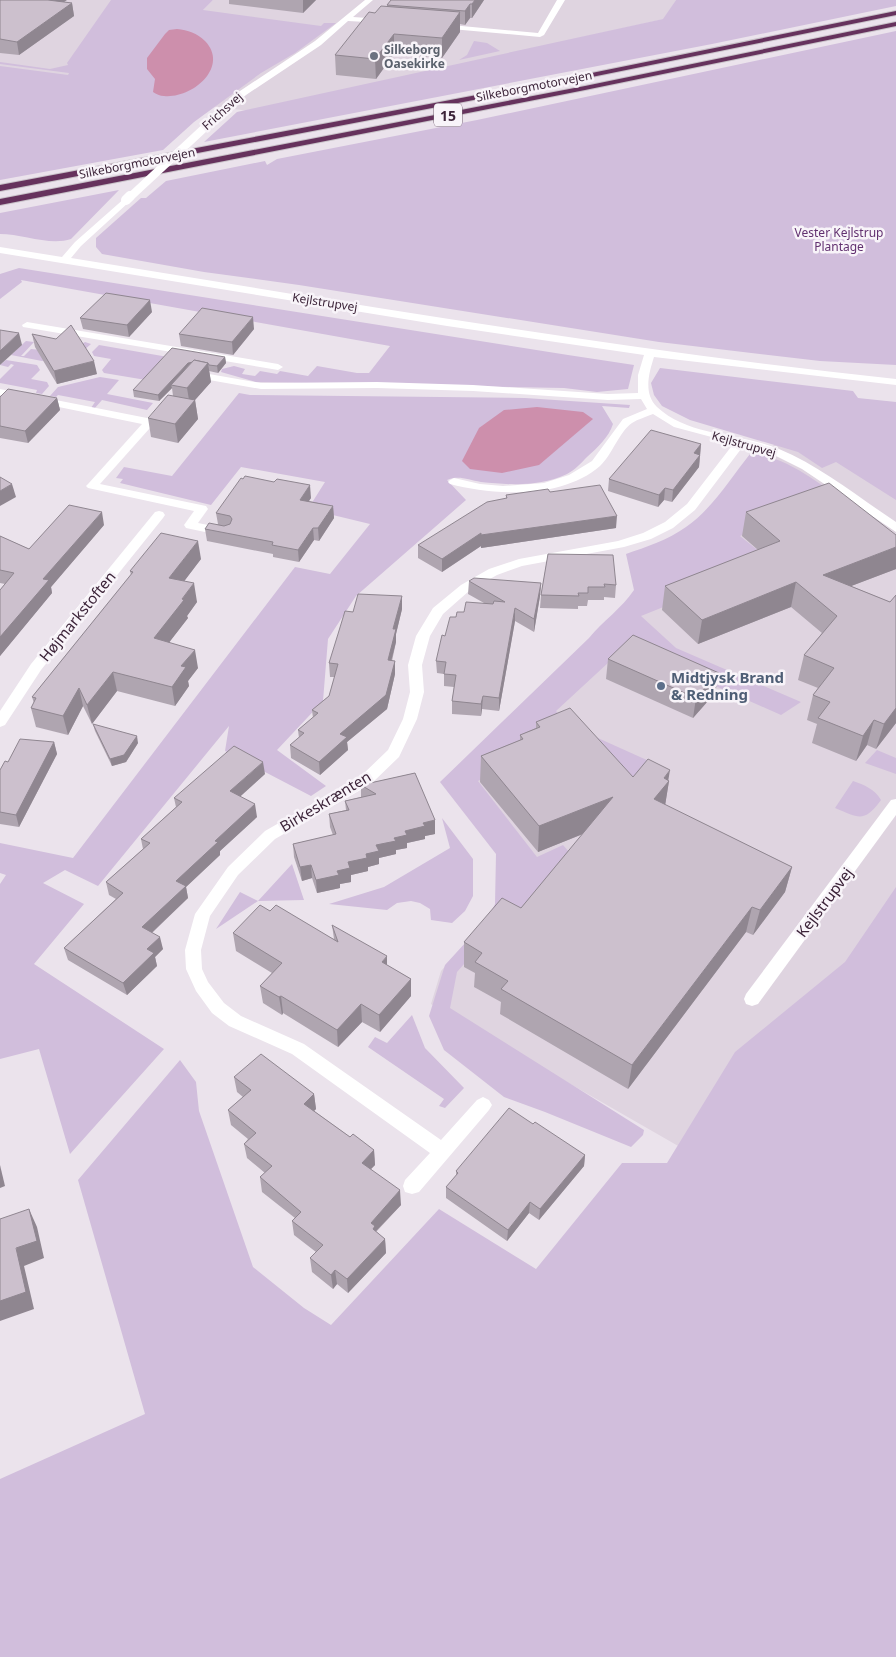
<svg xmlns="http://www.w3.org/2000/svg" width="896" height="1657" viewBox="0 0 896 1657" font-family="'Noto Sans',sans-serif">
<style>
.built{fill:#dfd4e0}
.green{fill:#d1bedc}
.water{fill:#cd8fac}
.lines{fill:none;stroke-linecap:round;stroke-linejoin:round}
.highway-casing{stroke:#c8c2c8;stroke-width:2}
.minor{fill:#fff;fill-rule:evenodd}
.highway{fill:#66325d;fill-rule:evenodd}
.minor-bridge-far1{stroke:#fff;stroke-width:8}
.minor-bridge{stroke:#fff;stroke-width:10}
.wall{fill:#afa5b0}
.shaded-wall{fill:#8f8690}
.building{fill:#ccc0cd;stroke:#8f8690}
.worship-dot{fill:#6b7280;stroke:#f8f4f9;stroke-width:2}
.service-dot{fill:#5c6f8a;stroke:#f8f4f9;stroke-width:2}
.labels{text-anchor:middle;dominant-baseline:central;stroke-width:5;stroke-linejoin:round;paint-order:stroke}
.far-worship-label{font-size:12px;font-weight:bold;fill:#5b616d;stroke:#f8f4f9;text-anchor:start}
.far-street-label{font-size:12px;fill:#3c2439;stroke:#f8f4f9}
.far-park-label{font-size:12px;fill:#623170;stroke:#f8f4f9}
.shield{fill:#f8f4f9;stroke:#746273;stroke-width:1}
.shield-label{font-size:14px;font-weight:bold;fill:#3c2439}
.street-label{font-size:15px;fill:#3c2439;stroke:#f8f4f9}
.service-label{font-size:15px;font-weight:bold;fill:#4e5e75;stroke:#f8f4f9;text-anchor:start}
</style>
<rect width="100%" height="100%" fill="#ebe3ec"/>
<g class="built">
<path d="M0,0H111L203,10L213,0H676L664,19L250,111L0,80Z"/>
<path d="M777,440L896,476V893L720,1170L431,1004L441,971L497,907L499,856L444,786L723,525Z"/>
</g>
<g class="green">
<path d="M111,0H213L203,10L321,26L324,23H336L295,53L261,73L194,122L163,150L0,180V66L68,75L69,73L0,64V62L50,69L68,65L67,63Z"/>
<path d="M676,0H896V6L712,44L204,142L237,112L663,19Z"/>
<path d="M896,31V365L820,361L659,342L299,285L204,272L102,254L96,247V238L141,198H146L166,181L265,161L267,165L277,159L477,120Z"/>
<path d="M474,41L487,43L500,51L459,60L467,55Z"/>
<path d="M119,190L71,239C50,246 22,234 0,234V213Z"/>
<path d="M19,268L568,355L634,365L628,389L597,392L564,388L256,382L221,372L222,369L234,366L245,369L242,374L255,376L260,371L277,374L280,371L308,376L317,366L357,373H369L390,346L21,280L22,282L0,299V274Z"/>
<path d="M26,341L34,342L21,356H24L31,349L41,350L82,344L85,342L91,344L83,351L42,361L11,355Z"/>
<path d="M99,345L191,361L146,380L104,373L102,370L111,359L94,356L92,352Z"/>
<path d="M6,360L37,365L40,370L31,379L47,382L49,386L42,394L36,393L37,390L0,383V379L14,365L11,364L8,367L0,365Z"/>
<path d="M660,368L853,391L858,398L896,402V500L836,462L822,468L798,452L690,420L662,406L654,395L651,383Z"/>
<path d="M100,377L119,380L107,394L153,403L147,410L102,400L94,409L91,408L95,402L58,395L56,397L50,396L58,387Z"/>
<path d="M239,393L250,395L525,398L630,405L629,408L602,406L613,424C609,437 597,448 587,457C581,463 575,470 567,474C539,487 510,485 481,482C468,480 459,475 447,480L466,500L356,596L328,639L323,701L277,750L326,786L311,796L225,751L229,726L98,886L65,870L43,883L84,904L34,964L164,1049L70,1154L39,1049L0,1059V884L6,875L0,873V843L73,858L295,567L330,574L370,524L308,509L325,482L241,467L211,505L120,483L123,479L116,478L124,467L172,476Z"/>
<path d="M750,454C786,454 826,489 855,509L825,505L740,536L831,609L753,571L641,616L676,648L801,702L781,715L634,650H622L556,711L569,725L649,761L623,790L515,763L478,781L537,857L563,845L576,860L518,929L502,921L457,972L450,1008L644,1130L643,1135L631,1147L545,1112L504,1097L444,1050L429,1016L445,965L488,918L495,904L496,854L440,782L589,638C603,621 622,608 634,590L626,554C646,547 668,540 686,527C712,509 730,479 750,454Z"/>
<path d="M877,750L896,758V774L865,763Z"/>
<path d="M853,781C864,785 875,789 881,800C864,823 859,818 835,808Z"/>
<path d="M442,818L473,859V896L465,911L452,923L431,920L430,909L420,903L411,901L397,903L387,910L329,904L384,887L450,848Z"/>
<path d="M292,864L304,900L258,901L216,929L240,892L258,901Z"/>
<path d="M896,887V1657H0V1479L145,1414L78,1180L180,1060L196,1082L199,1111L253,1267L304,1308L331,1325L439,1209L536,1269L622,1163H667L735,1052L845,962Z"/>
<path d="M412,1015L425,1048L464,1088L445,1108L439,1106L444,1099L368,1047L375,1037L387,1043Z"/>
</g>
<g class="water">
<path d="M177,29C188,30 197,33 205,41C230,67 192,99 164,96C160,96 156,94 153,92L155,79L147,69V58L165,34L169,30Z"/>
<path d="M537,407L583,412L593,419L539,465L502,473L470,469L462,461L479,428L504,410Z"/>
</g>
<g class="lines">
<defs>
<g id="highway">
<path d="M896,11V15L572,81L0,191V185L572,77Z"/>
<path d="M896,22V26L585,90L0,205V199L585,86Z"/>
</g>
</defs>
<use href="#highway" class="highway-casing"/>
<g class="minor">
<path d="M365,0H373L353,17L382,19L386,21L385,23L348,21L321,45L246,95L217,121H211V117L240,91L315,41Z"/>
<path d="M557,0H565L544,35L540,37L440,28L436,26L440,24L538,33Z"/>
<path d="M126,197L131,200L129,202L81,246L71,258C346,302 619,350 896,379V385L654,357C649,373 643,393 657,407C689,437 741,433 779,449C822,467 858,497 896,522V532L802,469L770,453L744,445L695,510L673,528L651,539L624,547L522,566L497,575L469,591L443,614L430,636L422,665L424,692L417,719L399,757L371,784L275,839L238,875L210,916L201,950L202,969L208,982L224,1003L241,1016L304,1044L441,1140L477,1100L483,1097L489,1100L492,1105L489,1110L419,1192L412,1194L405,1192L403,1186L405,1180L430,1153L292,1054L229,1026L212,1013L196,991L186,969L185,950L195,914L228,867L265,831L361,776L388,750L403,719L410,692L408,665L416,636L433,608L461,585L489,569L519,559L618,541L643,533L665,522L687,504L734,443L674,427L653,414C646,417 638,419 632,423C619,432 612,455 600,466C562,499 495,496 450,484L448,482L450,480L454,478L480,484L503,486L544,483L569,475L592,461L623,419L647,409L641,399L608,400L473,391L377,388L261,389L192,377L187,374L192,371L261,383L377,382L473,385L608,394L638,393V375L644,355L447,326L0,253V247L62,257L75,242Z"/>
<path d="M27,322L278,364L283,367L278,370L23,327L22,325Z"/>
<path d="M0,389L147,418L158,406H166L168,408L166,410L100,484L206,506L208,509L198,523L228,529L230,532L224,536L186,528L184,525L194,511L88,488L86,486L88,484L142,424L0,395Z"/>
<path d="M159,511L163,512L165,515L163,518L41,670L5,725L0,727V711L31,664L155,512Z"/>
<path d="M896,799V815L758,1004L752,1006L746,1004L744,999L746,994L891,800Z"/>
</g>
<use href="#highway" class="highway"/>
<path class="minor-bridge-far1" d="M129,198L214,119"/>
<path class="minor-bridge" d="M126,200L130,196"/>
</g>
<g class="wall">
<path d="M0,0L64,2L72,3L74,16L19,55L0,53Z"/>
<path d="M229,0H316L303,13L229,4Z"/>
<path d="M391,0H484L472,18H470L465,25L460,24V32L442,58L394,54L376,79L336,75L335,55L387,7V5Z"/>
<path d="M152,312L129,337L83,329L80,318Z"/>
<path d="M254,329L233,355L181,346L179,334Z"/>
<path d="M32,334L97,374L57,384L35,347Z"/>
<path d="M225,357L226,363L218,373L209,371L211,382L195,400L198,419L178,443L151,437L148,418L173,396L172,388L159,401L134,397L133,390Z"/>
<path d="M0,397L57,398L60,410L28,443L0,438Z"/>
<path d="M701,444L699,467L672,502L664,500L658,507L608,491L609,479Z"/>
<path d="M550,492L616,528L481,548V546L442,572L418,558V545L506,499V495Z"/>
<path d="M311,498L309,501L333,506L334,518L319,541L314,540L299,562L273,557V554L207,541L205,529L218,524L216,513Z"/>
<path d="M746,512L896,569L851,586L890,602L896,595V723L876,749L867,745L856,761L812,743L817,724L807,720L813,695L818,688L798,680L804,655L822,633L791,607L698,644L662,610L665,586L758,550L742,536Z"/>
<path d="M104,525L51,587L52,593L0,656V590L5,584L0,583V536L29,549Z"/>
<path d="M548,554L616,585L615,598L604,597V600H588L587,606H578V609L540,608L541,595Z"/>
<path d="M201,559L184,581L197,602L187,616L188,618L169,642L198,668L188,681L189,686L175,706L117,691L92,724L83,706L68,735L36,727L31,708L34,703L32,697L131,575L130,571Z"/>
<path d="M469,581L541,583L540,596L534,632L515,621L499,711L482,709L481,716L452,714V701L454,687L444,686V674L437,673L436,661L445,636L456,617L464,612L484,603L468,594Z"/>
<path d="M402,596V609L396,634V642L392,661H395V674L387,709L347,742L348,750L320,775L291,758L290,745L299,738L298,730L313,718L312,710L329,696L335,677H330L329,663L353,612Z"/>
<path d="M608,659L719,673L715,693L693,718L606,679Z"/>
<path d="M536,722L633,777L669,781L665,805L792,867L785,892L753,935L746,932L628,1089L500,1014L501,1002L474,987L475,973L464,967V942L521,908L583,834L538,852L480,782L481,756L520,740V735L536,728Z"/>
<path d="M93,724L138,743L126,762L112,766L95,731Z"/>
<path d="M54,742L57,754L19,827L0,824V770L8,762Z"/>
<path d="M415,773L435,834L425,836V839L407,843V848L396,850V854L379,858V864L368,867V871L351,875V882L340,884V888L317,893L312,878L302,881L294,857L293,844L333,835L330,827L329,814L346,810L345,801L361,797V785Z"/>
<path d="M265,774L240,796L257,817L220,851V855L186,887L188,898L152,933L163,949L155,957L157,966L127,995L68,960L64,948L116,899L109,895L106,882L143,849L141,839L176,807L174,798Z"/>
<path d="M270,911L334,939L332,925L387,965L411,979V996L380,1032L362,1022L338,1047L283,1013L282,1015L263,1003L260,986L272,973L236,951L233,933Z"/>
<path d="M234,1077L314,1094L316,1109L314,1111L350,1137L374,1150L375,1165L371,1169L401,1205L376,1232L385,1239L386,1253L348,1293L337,1284L333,1289L312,1272L310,1258L316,1252L294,1235L292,1221L295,1218L262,1192L260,1177L265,1173L247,1158L244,1144L248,1139L231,1125L228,1110L243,1097L237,1092Z"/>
<path d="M533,1124L585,1155L584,1166L539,1220L529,1213L507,1241L446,1198V1187L456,1176V1171Z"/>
</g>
<g class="shaded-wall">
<path d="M46,0H67L48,13Z"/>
<path d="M303,0H316L303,13Z"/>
<path d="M475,0H484L472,18V4Z"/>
<path d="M72,3L74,16L19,55L17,42Z"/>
<path d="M470,4V18L465,25V11Z"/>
<path d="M460,12V32L442,58V38Z"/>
<path d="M394,34V54L376,79L375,59Z"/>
<path d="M150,300L152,312L129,337L127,325Z"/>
<path d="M253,317L254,329L233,355L232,342Z"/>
<path d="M19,333L22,345L0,365V351Z"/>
<path d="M225,357L226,363L218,373L217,366Z"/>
<path d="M94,361L97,374L57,384L54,371Z"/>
<path d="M192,362L171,385L172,388L159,401L158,395L188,363Z"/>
<path d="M208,363L211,382L195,400L198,419L178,443L175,424L190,406L187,388Z"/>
<path d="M57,398L60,410L28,443L25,431Z"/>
<path d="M701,444L700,456L694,453Z"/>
<path d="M700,455L699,467L672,502L673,490Z"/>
<path d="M12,484L16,497L0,506V491Z"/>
<path d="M310,485L311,498L301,512L300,500Z"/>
<path d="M665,488L664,500L658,507L659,495Z"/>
<path d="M333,506L334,518L319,541L318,528Z"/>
<path d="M102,512L104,525L51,587L52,593L0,656V637L43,579Z"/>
<path d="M617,516L616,528L481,548V546L442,572V559L481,533Z"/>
<path d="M313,528L314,540L299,562L298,550Z"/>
<path d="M198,541L201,559L173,596L169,578Z"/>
<path d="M896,547V569L817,599L823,575Z"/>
<path d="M796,582L791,607L698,644L702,620Z"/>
<path d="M194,583L197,602L187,616L188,618L158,657L154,638Z"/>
<path d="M541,583L540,596L534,632V619Z"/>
<path d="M402,596V609L396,634V642L388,673V660L393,629Z"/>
<path d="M515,608V621L499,711V698Z"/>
<path d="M195,650L198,668L188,681L189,686L175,706L172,687L181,666Z"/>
<path d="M395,661V674L387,709L347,742L348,750L320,775L319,762Z"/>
<path d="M113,672L117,691L92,724L87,705Z"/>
<path d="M719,673L715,693L693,718L696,698Z"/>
<path d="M79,688L83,706L68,735L63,716Z"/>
<path d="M483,696L482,709L481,716V704Z"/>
<path d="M896,708V723L876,749L884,724Z"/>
<path d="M874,720L867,745L856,761L863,736Z"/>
<path d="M137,736L138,743L126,762L112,766L110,759Z"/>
<path d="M54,742L57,754L19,827L16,815Z"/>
<path d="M263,762L265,774L232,804L230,791Z"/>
<path d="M670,770L668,782L669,781L665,806L654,799L664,778Z"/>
<path d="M613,797L610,823L538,852L539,826Z"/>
<path d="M255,804L257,817L220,851V855L186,887L188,898L145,939L142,927L176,881L215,841Z"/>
<path d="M435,820V834L425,836V839L407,843V848L396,850V854L379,858V864L368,867V871L351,875V882L340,884V888L317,893L316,880L337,871L348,862L376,845L394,838L405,831L423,823Z"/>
<path d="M311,865L312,878L302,881L300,867Z"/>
<path d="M792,867L785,892L753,935L760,910Z"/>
<path d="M752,907L746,932L628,1089L632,1065Z"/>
<path d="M160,937L163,949L155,957L157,966L127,995L123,983L147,949Z"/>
<path d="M387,956V974L382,962Z"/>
<path d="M411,979V996L380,1032L379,1015Z"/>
<path d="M281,996L283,1013L282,1015L279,997Z"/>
<path d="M361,1004L362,1022L338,1047L337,1030Z"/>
<path d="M314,1094L316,1109L306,1119L304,1104Z"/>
<path d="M374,1150L375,1165L363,1177L362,1163Z"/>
<path d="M585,1155L584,1166L539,1220L540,1209Z"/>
<path d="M0,1165L5,1186L0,1188Z"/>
<path d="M400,1190L401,1205L375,1232L376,1240L371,1223Z"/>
<path d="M530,1202L529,1213L507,1241L508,1230Z"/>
<path d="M29,1209L37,1227L44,1258L24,1266L34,1309L0,1321V1301Z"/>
<path d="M385,1239L386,1253L348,1293L347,1279Z"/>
<path d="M335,1270L337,1284L333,1289L331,1275Z"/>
</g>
<g class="building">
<path d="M0,0H48L72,3L17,42L0,39Z"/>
<path d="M391,0H475L472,4H470L465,11L387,5Z"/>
<path d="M381,6L460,12L442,38L394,34L375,59L335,55L369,12L375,13Z"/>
<path d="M106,293L150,300L127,325L80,318Z"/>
<path d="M202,308L253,317L232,342L179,334Z"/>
<path d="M71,325L94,361L54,371L32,334L56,339Z"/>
<path d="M0,330L19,333L0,351Z"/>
<path d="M172,348L225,357L217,366L209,365L208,363L194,360L193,362L188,363L158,395L133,390Z"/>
<path d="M194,360L208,363L187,388L171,385Z"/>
<path d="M8,389L57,398L25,431L0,426V397Z"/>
<path d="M168,395L195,400L175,424L148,418Z"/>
<path d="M651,430L701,444L694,453L700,455L673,490L665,488L659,495L609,479Z"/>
<path d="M245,476L274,482L277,479L310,485L300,500L333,506L318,528H313L298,550L272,545L273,542L205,529L209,523L224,526L230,524L232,519L230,516L216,513L241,478L243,479Z"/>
<path d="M0,477L12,484L0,491Z"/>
<path d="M829,483L896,535V547L823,575L890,602L896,595V708L884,724L874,720L863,736L818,718L830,702L813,695L834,668L804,655L837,616L796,582L702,620L665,586L780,541L746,512Z"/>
<path d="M600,485L617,516L481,535V533L442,559L418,545L487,502L507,498L506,495L548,489L550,492Z"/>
<path d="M69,505L102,512L43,579L49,580L0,637V590L14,573L0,570V536L29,549Z"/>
<path d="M161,533L198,541L169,578L194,583L182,599L184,600L154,638L195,650L181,666L186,667L172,687L113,672L87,705L79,688L63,716L31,708L36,698L32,697L133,572L130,571Z"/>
<path d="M548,554L613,555L616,585L604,584L605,587H588V593H578L579,596L541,595Z"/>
<path d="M474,578L541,583L534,619L515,608L499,698L483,696L481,704L452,701L456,675L444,674L446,662L436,661L442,635L445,636L450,617H456L457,612H464L466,602L493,604L494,601L505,602L469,581Z"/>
<path d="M358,594L402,596L393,629H396L388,660L395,661L386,695L340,734L347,737L319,762L290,745L304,733L298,730L318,713L312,710L329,696L338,664L329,663L338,634L345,611L353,612Z"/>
<path d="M633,635L719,673L696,698L608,659Z"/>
<path d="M570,708L633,777L648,759L670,770L664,778L669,781L654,799L792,867L760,910L752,907L632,1065L501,989L508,981L475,962L482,953L464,942L502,898L521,908L613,797L539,826L481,756L523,739L520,735L540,727L536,722Z"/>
<path d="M93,724L137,736L124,755L110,759Z"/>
<path d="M20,739L54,742L16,815L0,812V770L5,761L8,762Z"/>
<path d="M234,746L263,762L230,791L255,804L215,841L218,842L176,881L186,886L142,927L160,937L147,949L154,953L123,983L64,948L123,893L106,882L150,843L141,839L182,802L174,798Z"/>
<path d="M415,773L435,820L423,823L425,826L405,831L407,835L394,838L396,841L376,845L379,851L366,854L367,858L348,862L350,868L337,871L339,875L316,880L311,865L300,867L293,844L336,834L329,814L349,810L345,801L376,794L361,785Z"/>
<path d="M260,905L270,911L276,905L338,942L332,925L387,956L382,962L411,979L379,1015L361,1004L337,1030L281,996L279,997L260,986L282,963L233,933Z"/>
<path d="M261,1054L314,1094L304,1104L350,1137L353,1134L374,1150L362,1163L400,1190L371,1223L375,1226L373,1229L385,1239L347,1279L335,1270L331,1275L310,1258L323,1245L292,1221L301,1212L260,1177L272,1166L244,1144L256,1133L228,1110L251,1090L234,1077Z"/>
<path d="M509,1108L533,1124L535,1122L585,1155L540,1209L530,1202L508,1230L446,1187L458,1173L456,1171Z"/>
<path d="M29,1209L37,1241L16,1248L26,1292L0,1301V1219Z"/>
</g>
<circle class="worship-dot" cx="374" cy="56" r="5"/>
<circle class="service-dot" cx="661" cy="686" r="5"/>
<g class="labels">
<g class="far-worship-label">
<text x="384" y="49">Silkeborg<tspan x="384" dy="14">Oasekirke</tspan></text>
</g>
<g class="far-street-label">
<text transform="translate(534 86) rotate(-11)">Silkeborgmotorvejen</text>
<text transform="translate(222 111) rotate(-42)">Frichsvej</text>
<text transform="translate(137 163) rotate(-11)">Silkeborgmotorvejen</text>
<text transform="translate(325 302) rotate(9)">Kejlstrupvej</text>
<text transform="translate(744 444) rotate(16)">Kejlstrupvej</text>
</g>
<g class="far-park-label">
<text x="839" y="232">Vester Kejlstrup<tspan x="839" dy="14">Plantage</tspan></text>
</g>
<rect class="shield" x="434" y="103.5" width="28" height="23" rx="4"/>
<g class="shield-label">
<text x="448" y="115">15</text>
</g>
<g class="street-label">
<text transform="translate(77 616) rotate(-51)">Højmarkstoften</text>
<text transform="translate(325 801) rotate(-31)">Birkeskrænten</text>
<text transform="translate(824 902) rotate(-53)">Kejlstrupvej</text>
</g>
<g class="service-label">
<text x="671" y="677">Midtjysk Brand<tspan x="671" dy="17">&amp; Redning</tspan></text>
</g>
</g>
</svg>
